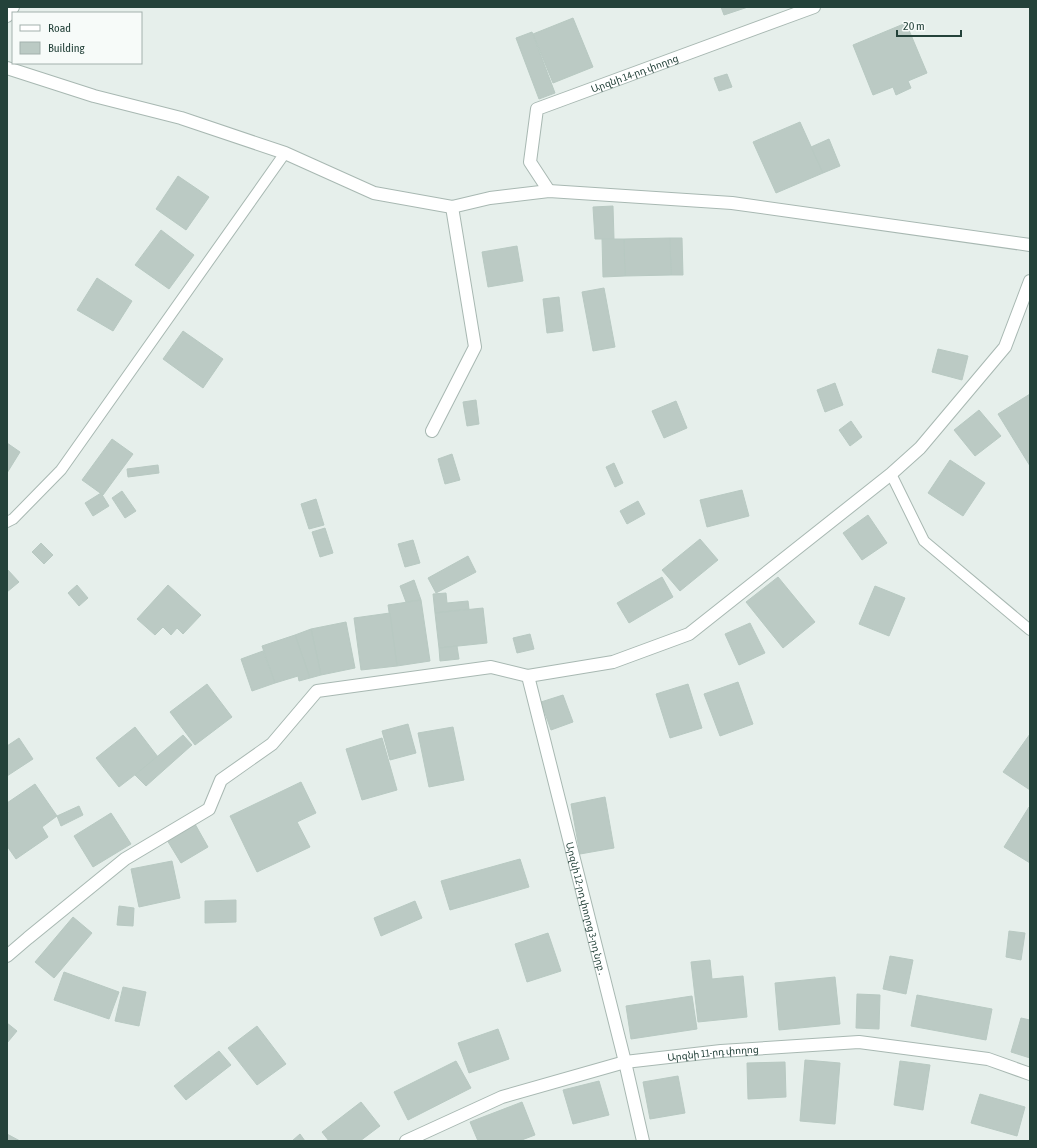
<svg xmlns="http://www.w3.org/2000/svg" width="1037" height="1148" viewBox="0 0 1037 1148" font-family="'Asap Condensed','Noto Sans Armenian',sans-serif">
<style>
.building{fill:#bbcac4;stroke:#b8c9c2}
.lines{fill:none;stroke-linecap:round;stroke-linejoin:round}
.service-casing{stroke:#a8b8b2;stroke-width:12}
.minor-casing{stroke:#a8b8b2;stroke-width:14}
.service{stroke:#fff;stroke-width:10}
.minor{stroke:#fff;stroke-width:12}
.labels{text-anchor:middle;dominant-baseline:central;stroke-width:4;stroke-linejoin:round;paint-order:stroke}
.street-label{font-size:10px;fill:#24423a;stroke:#f7fbf9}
</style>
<rect width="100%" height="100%" fill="#e6efeb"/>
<g class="building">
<path d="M721,7H748L724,15Z"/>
<path d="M573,18L593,67L553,83L533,34Z"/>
<path d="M906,23L927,73L908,81L911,88L896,95L893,87L873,95L853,45Z"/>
<path d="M532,32L555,93L539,99L516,38Z"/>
<path d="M727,74L732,87L719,91L714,78Z"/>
<path d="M800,122L823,173L776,193L753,142Z"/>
<path d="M829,139L840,166L823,173L811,147Z"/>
<path d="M178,176L209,197L186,230L156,209Z"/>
<path d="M613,206L614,239H595L593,207Z"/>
<path d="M161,230L194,255L169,289L135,265Z"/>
<path d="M670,238H682L683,275H671Z"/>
<path d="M670,238L671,275L625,276L624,239Z"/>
<path d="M602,239H624L625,276L603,277Z"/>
<path d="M517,246L523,281L488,287L482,252Z"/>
<path d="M97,278L132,301L113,331L77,310Z"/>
<path d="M604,288L615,347L593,351L582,292Z"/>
<path d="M559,297L563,331L547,333L543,299Z"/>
<path d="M183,331L223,359L203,388L163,359Z"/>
<path d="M938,349L968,356L962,380L932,372Z"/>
<path d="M835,383L843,405L825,412L817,390Z"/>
<path d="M1030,394V466L998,414Z"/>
<path d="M476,400L479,424L467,426L463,402Z"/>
<path d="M676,401L687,428L664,438L652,411Z"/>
<path d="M979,410L1001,436L975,456L954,430Z"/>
<path d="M851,421L862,437L850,446L839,430Z"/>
<path d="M112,439L133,454L103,495L82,480Z"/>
<path d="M7,443L20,452L7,473Z"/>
<path d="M452,454L460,480L445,484L438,459Z"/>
<path d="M950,460L985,483L963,516L928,493Z"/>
<path d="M614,463L623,483L615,487L606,467Z"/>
<path d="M158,465L159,473L128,477L127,469Z"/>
<path d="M742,490L749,516L707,527L700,500Z"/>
<path d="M122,491L136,511L125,518L112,498Z"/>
<path d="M101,493L109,506L93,516L85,503Z"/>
<path d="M316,499L324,525L309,529L301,504Z"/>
<path d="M638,501L645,514L627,524L620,511Z"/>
<path d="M868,515L887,543L862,560L843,533Z"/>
<path d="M325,528L333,553L320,557L312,532Z"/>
<path d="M700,539L718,560L680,591L662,570Z"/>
<path d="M413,540L420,563L405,567L398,544Z"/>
<path d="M41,543L53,555L44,564L32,552Z"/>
<path d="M468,556L476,572L436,593L428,578Z"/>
<path d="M7,569L19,582L7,592Z"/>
<path d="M662,577L673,597L629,623L617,603Z"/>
<path d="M778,577L815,622L783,648L746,602Z"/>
<path d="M414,580L421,600L406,602L400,586Z"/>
<path d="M77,585L88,598L79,606L68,593Z"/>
<path d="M168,585L201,615L183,634L177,628L171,635L163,627L155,635L137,619Z"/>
<path d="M875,586L905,598L889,636L859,624Z"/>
<path d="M446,593L447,603L468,601L469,609L435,613L433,594Z"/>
<path d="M421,600L430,661L397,666L388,605Z"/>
<path d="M483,608L487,643L439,648L435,613Z"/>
<path d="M390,613L397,666L361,670L354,618Z"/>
<path d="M346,622L355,668L321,675L311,629Z"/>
<path d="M750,623L765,653L739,665L725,634Z"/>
<path d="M311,629L321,675L310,678L295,635Z"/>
<path d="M530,634L534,649L517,653L513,638Z"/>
<path d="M295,635L310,678L299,681L298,676L275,683L262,646Z"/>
<path d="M457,646L459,659L440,661L439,648Z"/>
<path d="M263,651L275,683L252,691L241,659Z"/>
<path d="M738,682L753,724L720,736L704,694Z"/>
<path d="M207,684L232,717L195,745L170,712Z"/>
<path d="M688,684L702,728L670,738L656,694Z"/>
<path d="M563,695L573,722L551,730L541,702Z"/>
<path d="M408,724L416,753L390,760L382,731Z"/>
<path d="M135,727L158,757L119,787L96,758Z"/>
<path d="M453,727L464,780L429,787L418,733Z"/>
<path d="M1030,734V790L1003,772Z"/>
<path d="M183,735L192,745L146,786L135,775Z"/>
<path d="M19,738L33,759L7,776V746Z"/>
<path d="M382,738L397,790L362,800L346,749Z"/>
<path d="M301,782L316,813L297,822L310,847L257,872L230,816Z"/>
<path d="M35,784L57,816L42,827L48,837L16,859L7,846V814L9,812L7,809V803Z"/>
<path d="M605,797L614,848L580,854L571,804Z"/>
<path d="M79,806L83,815L61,826L57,816Z"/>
<path d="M1029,807L1030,808V863L1004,847Z"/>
<path d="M111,813L131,844L93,867L74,836Z"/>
<path d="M195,824L208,847L181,863L167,840Z"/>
<path d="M520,859L529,887L450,910L441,881Z"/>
<path d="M172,861L180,898L139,907L131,869Z"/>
<path d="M236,900V922L205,923V901Z"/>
<path d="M415,901L422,918L381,936L374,918Z"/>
<path d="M119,906L134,908L133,926L117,925Z"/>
<path d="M73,917L92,933L54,978L35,962Z"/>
<path d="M1009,931L1025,933L1021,960L1006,957Z"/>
<path d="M548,933L561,971L527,982L515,944Z"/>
<path d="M890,956L913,960L906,994L883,989Z"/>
<path d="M710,960L712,979L743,976L747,1017L698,1022L691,962Z"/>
<path d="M64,972L119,992L109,1019L54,1000Z"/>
<path d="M835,977L840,1024L779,1030L775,983Z"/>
<path d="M123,987L146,992L139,1026L115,1021Z"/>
<path d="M857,994L880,995L879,1029L856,1028Z"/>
<path d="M917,995L992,1009L986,1040L911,1026Z"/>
<path d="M692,996L697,1029L631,1039L626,1006Z"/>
<path d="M1021,1018L1030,1020V1058L1011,1052Z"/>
<path d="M7,1023L17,1031L7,1043Z"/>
<path d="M257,1026L286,1064L257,1085L228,1048Z"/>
<path d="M498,1029L509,1059L469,1073L458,1043Z"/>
<path d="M219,1051L231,1065L186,1100L174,1086Z"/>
<path d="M805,1060L840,1063L835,1124L800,1121Z"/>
<path d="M456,1061L471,1088L408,1120L394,1092Z"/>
<path d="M900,1061L930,1065L923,1110L894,1105Z"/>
<path d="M785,1062L786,1097L748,1099L747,1063Z"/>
<path d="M678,1076L685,1113L650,1119L643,1082Z"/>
<path d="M599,1081L609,1115L573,1124L563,1090Z"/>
<path d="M980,1094L1025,1107L1017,1136L971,1123Z"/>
<path d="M361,1102L380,1126L360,1141H329L322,1132Z"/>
<path d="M522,1102L535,1135L519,1141H478L470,1122Z"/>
<path d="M7,1134L20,1141H7Z"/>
<path d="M300,1134L305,1141H292Z"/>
</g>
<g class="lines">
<defs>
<g id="service">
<path d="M891,474L924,541L1030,630"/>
<path d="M7,522L13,519L61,470L285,153"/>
</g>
<g id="minor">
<path d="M7,16L13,7"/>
<path d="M7,68L94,96L181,118L285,153L374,193L452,207L490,198L549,191L732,203L1030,245"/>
<path id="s1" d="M549,191L530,162L537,109L814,7"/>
<path d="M432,431L475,347L452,207"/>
<path id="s2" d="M528,676L625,1062L643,1141"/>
<path d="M7,956L28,938L125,859L209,809L221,780L272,744L317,691L491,667L528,676L613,662L689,634L891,474L920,448L1005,347L1030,281"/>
<path id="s3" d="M406,1141L502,1097L625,1062L721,1051L859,1042L988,1059L1030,1074"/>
</g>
</defs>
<use href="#service" class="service-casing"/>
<use href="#minor" class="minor-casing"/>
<use href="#service" class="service"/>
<use href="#minor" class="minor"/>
</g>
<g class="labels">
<g class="street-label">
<text stroke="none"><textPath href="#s1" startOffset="192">Արզնի 14-րդ փողոց</textPath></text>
<text stroke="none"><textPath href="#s2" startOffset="240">Արզնի 12-րդ փողոց 3-րդ նրբ․</textPath></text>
<text stroke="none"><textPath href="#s3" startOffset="322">Արզնի 11-րդ փողոց</textPath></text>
</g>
</g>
<rect width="1037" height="1148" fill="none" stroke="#24423a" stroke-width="16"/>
<rect x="12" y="12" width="130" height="52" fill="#f7fbf9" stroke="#a3b1ad"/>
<rect x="20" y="25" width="20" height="6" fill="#ffffff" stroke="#a3b1ad"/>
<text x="48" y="32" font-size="12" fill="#24423a">Road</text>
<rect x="20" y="42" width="20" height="12" fill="#bbcac4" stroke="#a3b1ad"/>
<text x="48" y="52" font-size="12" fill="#24423a">Building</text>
<path d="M897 30v6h64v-6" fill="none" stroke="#24423a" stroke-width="2"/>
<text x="903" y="30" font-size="12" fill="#24423a" stroke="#f7fbf9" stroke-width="3" paint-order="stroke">20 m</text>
</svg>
